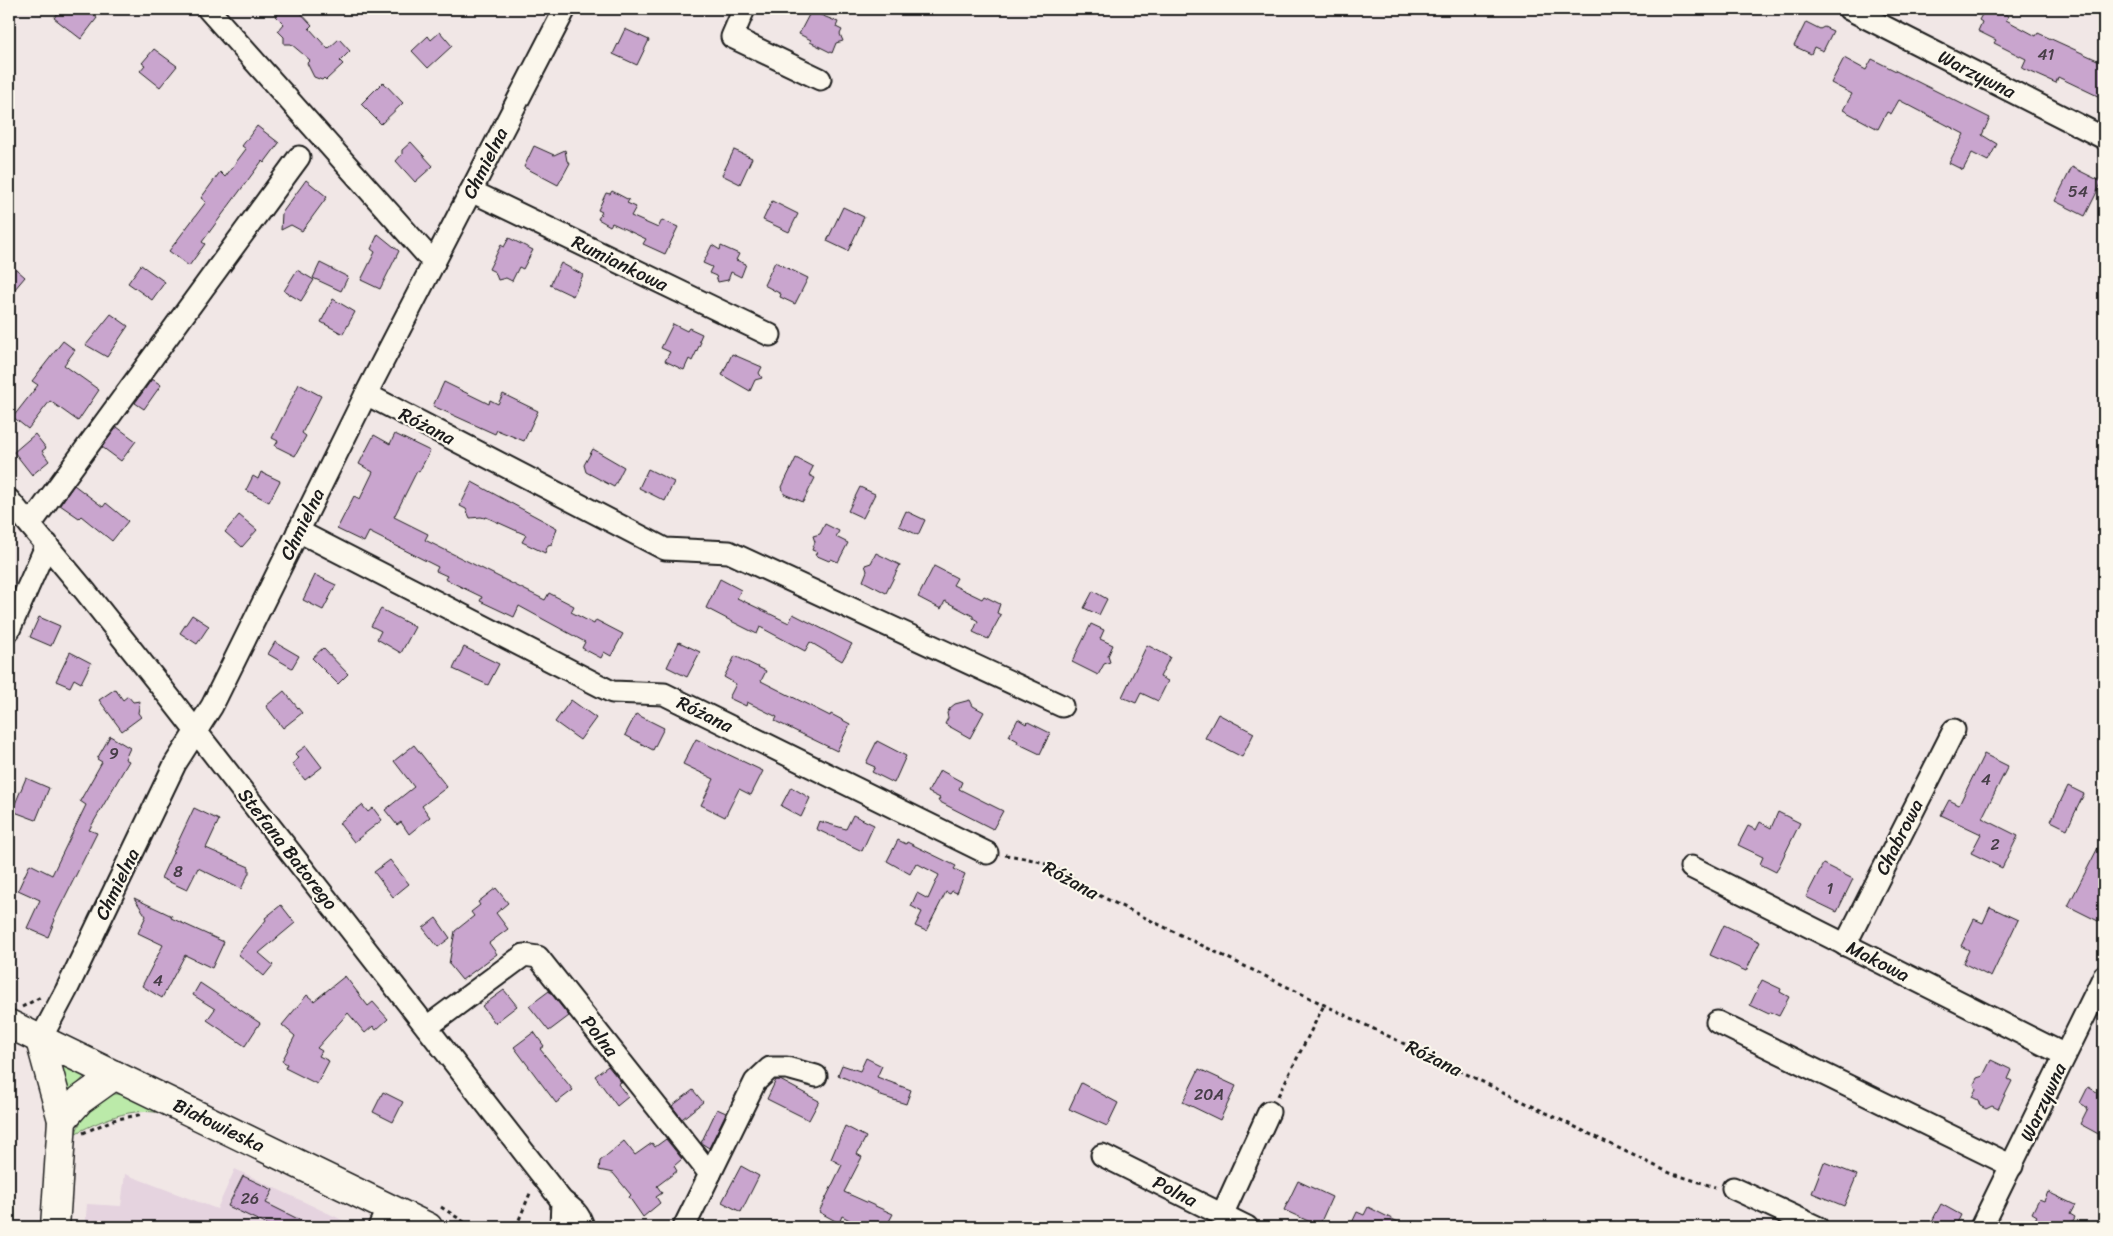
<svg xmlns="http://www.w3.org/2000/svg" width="2113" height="1236" viewBox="0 0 2113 1236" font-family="Sriracha,sans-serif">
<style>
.built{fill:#e5d3df}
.green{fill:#bbeaa9;stroke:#6c8362}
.building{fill:#c9a5ce;stroke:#1c1c1c}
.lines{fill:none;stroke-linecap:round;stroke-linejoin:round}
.minor-casing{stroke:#1c1c1c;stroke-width:25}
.major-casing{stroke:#1c1c1c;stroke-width:31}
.path{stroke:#1c1c1c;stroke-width:3;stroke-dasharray:4 4;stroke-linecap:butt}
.minor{stroke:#fbf7ec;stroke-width:21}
.major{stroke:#fbf7ec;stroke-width:28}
.labels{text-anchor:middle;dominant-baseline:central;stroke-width:4.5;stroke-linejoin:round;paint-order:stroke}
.number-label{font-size:16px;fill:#473e48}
.street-label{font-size:19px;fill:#1c1c1c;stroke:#fbf7ec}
</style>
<rect width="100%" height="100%" fill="#f1e7e6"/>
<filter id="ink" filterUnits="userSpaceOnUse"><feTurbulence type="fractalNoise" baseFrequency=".02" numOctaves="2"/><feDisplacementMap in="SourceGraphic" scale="10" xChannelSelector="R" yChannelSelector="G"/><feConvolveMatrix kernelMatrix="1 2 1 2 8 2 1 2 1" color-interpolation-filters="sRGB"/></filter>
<g filter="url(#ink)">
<path class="built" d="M235,1169L357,1227H85L87,1204L121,1206L125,1174L217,1209Z"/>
<g class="green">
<path d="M65,1065L83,1075L84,1077L70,1092L67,1091L62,1068Z"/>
<path d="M113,1094H126L169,1115C136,1105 106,1118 76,1133C81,1116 95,1099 113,1094Z"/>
</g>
<g class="building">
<path d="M61,9H86L97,18L81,39L54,18Z"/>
<path d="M282,9H297L312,25L309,28L328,49L339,39L350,51L340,61L343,64L326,80L324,78L322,80L314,77L307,63L310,60L291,44H284V37L278,31L284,24L276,16Z"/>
<path d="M1985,9H1994L2009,16L2006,20L2036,36L2038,33L2104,63V99L2058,77L2056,83L2022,68L2026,59L1994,43L1996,40L1978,31L1982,22L1979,20Z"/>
<path d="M811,11L838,22L836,27L842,30L840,34L843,41L836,43L832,53L810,42L811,40L799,34Z"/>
<path d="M1806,22L1820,29L1824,27L1833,31L1823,51L1814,47L1811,54L1794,46Z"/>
<path d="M625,29L649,40L637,65L613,54Z"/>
<path d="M440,32L452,46L428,68L412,51L428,36L431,40Z"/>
<path d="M154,49L177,66L160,87L140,71L145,65L142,63Z"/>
<path d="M1844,58L1866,70L1872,59L1990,118L1982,135L1997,144L1988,161L1972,153L1963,170L1949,163L1964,134L1899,100L1891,114L1887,112L1878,129L1843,110L1852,94L1831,83Z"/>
<path d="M383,82L403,103L381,124L361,104Z"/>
<path d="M257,126L279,143L264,163L262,161L202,242L205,244L189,266L169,251L206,202L201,198L220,172L225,177L246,149L242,146Z"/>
<path d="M411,142L433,166L415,182L396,161L402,154V150Z"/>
<path d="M534,146L554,155L565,150L567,161L570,163L558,185L524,167Z"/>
<path d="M734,150L752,158L740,184L722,175Z"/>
<path d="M2072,167L2102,182L2085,216L2055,201Z"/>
<path d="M306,180L327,197L302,231L291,225L281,230L282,213Z"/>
<path d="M612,191L629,200L627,203L636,207L631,216L658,228L662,220L678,227L665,254L643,244L646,239L612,223L610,226L598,219L602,212L598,210L606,193L610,194Z"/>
<path d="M772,201L798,214L789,232L763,220Z"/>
<path d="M843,207L864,217L848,251L827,241Z"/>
<path d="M378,234L399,251L380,289L361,280L375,252L371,249Z"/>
<path d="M509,238L533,250L523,269L519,267L512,281L506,278L498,280L495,272L489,269L501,245L504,247Z"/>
<path d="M712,245L720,250L721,246L739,254L736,260L746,264L741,277L731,272L728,280L718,282L716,276L709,273L712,267L703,263Z"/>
<path d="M775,262L808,278L795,304L780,297L781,294L764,285Z"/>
<path d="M9,263L25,277L9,296Z"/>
<path d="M320,263L348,277L341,291L313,278Z"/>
<path d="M561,263L583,275L573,296L550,285Z"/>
<path d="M141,265L165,282L152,300L128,283Z"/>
<path d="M297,270L314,280L301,301L284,291Z"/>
<path d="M333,299L355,312L343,334L321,322Z"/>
<path d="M111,314L128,326L107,357L86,345Z"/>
<path d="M673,324L687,331L689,328L702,334L699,341L701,342L692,361L689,359L684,370L665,361L670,352L661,348Z"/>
<path d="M63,341L75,350L64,365L99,390L78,421L50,401L28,429L13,417L38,385L32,381Z"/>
<path d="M732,354L762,367L759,373L762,378L755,380L750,391L722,375Z"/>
<path d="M152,379L161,385L144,409L135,403Z"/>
<path d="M444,382L489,404L490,400L498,404L503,394L538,411L524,441L497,430L495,434L433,406Z"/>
<path d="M299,384L321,396L302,433L306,436L295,456L275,446L278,441L272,438Z"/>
<path d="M117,427L136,441L121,461L102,447Z"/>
<path d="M35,434L46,448L42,451L49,461L32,475L14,452Z"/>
<path d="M395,434L430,451L419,472L417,471L394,517L428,534L425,540L545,600L549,593L574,606L571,612L594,624L596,620L623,634L611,656L604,652L601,658L582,648L585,642L519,606L514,617L480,601L482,597L445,579L447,576L436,571L438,567L369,532L364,542L337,529L354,496L360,499L373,472L359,464L374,435L390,444Z"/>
<path d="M593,449L624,467L614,487L586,472L584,465Z"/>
<path d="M796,458L813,467L809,475L815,478L803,502L784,494L782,487Z"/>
<path d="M648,469L674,482L665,501L639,488Z"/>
<path d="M261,472L280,481L269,502L246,490L253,476L258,479Z"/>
<path d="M472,482L557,528L552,544L548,545L545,553L522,542L526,535L486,517L485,518L481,517L470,518L466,509L460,506Z"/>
<path d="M74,485L103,507L106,503L128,521L112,541L81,516L79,518L60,505Z"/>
<path d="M860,487L875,494L863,518L848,511Z"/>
<path d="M906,511L925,520L918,535L899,526Z"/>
<path d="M239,515L257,530L242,547L225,532Z"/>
<path d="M825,524L839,531L836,537L848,543L838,562L831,559L829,561L815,555L817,552L812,550L815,542L813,536L820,534Z"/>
<path d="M876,553L900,565L886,593L863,581L867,571L865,565L871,563Z"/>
<path d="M934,566L957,578L953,585L982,599L984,596L1000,604L997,613L1001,615L988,639L973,632L978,621L973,618V616L945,601L941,609L918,597Z"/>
<path d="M315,575L336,585L323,610L303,600Z"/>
<path d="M720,579L741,590L737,598L789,623L793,614L852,644L842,661L810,642L805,651L760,627L757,634L735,623L706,608Z"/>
<path d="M1093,591L1107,599L1099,615L1084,608Z"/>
<path d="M381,609L415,627L401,653L377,639L381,631L371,626Z"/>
<path d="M192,615L209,626L197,644L180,633Z"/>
<path d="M39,617L60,626L51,646L30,637Z"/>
<path d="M1091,624L1104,630L1100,639L1113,645L1108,656L1110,662L1104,664L1098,675L1072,662Z"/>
<path d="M275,642L299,656L292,668L268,654Z"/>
<path d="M679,642L700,652L687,677L667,667Z"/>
<path d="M1147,645L1170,657L1160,677L1168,681L1158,701L1141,693L1136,703L1122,697Z"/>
<path d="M464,647L499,664L488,685L453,669Z"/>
<path d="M323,648L348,674L338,684L312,658Z"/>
<path d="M70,652L91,663L81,683L74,679L70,687L56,681Z"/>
<path d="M735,656L766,671L761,681L830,716L831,714L850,724L837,751L775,721L777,717L747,702L746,706L729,698L736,684L724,677Z"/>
<path d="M115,689L123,700L128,696L133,702L140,701L138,713L141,717L122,731L99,700Z"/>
<path d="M284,691L302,713L283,728L266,706Z"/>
<path d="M571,700L596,718L580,740L555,722Z"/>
<path d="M970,700L973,706L984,712L970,738L945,724L948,718L947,713L950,708L955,704Z"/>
<path d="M636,714L664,728L653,750L625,735Z"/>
<path d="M1218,714L1254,733L1242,757L1205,738Z"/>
<path d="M1018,719L1026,724L1028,722L1050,733L1040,754L1017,743L1018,741L1009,736Z"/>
<path d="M110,736L130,748L125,759L129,761L89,830L97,833L54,919L55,920L48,937L27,928L40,900L18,890L30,864L52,875L86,805L80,801L102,762L97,759Z"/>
<path d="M696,739L763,771L751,795L739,789L725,817L701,805L714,779L683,764Z"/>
<path d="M877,741L906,756L894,783L872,772L875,767L866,763Z"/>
<path d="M414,745L447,787L422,806L430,817L409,834L401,822L397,825L385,810L414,787L394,761Z"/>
<path d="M306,746L322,767L305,780L292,764L299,758L295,754Z"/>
<path d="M1984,754L2008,766L1982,818L2018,836L2002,868L1971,853L1981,834L1941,815L1949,800L1959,805Z"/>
<path d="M940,770L962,782L959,789L1003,811L993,829L938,801L940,798L928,792Z"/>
<path d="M26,778L49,788L36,820L12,811Z"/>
<path d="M2068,786L2084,794L2067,829L2051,821Z"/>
<path d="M791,787L810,798L801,817L781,806Z"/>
<path d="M362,805L368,812L373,808L382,820L354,842L339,823Z"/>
<path d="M194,808L219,820L206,848L249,867V873L241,889L198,868L187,890L161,878Z"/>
<path d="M1778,812L1800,823L1776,872L1760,864L1763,857L1738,845L1748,826L1756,830L1760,822L1771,828Z"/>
<path d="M853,815L874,825L862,851L816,829L819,821L846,829Z"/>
<path d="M2104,836V907L2098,921L2068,906Z"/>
<path d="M898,840L906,844L907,842L956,866L954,869L965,874L957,893L952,891L950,894L946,892L926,931L915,926L922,912L911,906L917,893L928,899L939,875L916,863L910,874L887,861Z"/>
<path d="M390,860L409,884L393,897L374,872Z"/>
<path d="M1823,864L1853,879L1837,912L1806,897Z"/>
<path d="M496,888L508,903L496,913L508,929L489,943L497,954L462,980L449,964L455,931L474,916L471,912L480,905L478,902Z"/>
<path d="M134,898L172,916L171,918L224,942L212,968L185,955L162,998L142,986L163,945L138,933L146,916Z"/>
<path d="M281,905L295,923L259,953L273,965L264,976L238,954L266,920L265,918Z"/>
<path d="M1990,907L2018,920L1991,977L1963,963L1969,950L1961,946L1974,919L1983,923Z"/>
<path d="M436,918L450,938L438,947L423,928Z"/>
<path d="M1724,925L1760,942L1746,971L1710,955Z"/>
<path d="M345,976L368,1006L373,1002L388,1019L376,1030L373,1026L365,1033L348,1013L317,1048L322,1051L319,1056L329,1061L317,1084L285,1068L287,1064L282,1061L295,1036L282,1025L307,995L314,1001Z"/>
<path d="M1762,980L1781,989L1780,992L1789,997L1779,1016L1770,1012L1769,1014L1750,1005Z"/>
<path d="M200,983L260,1023L245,1046L207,1020L215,1009L193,995Z"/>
<path d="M504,990L517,1006L495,1023L482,1006Z"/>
<path d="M549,991L569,1016L549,1031L529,1006Z"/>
<path d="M534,1032L544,1046L540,1049L573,1090L556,1103L514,1047Z"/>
<path d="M866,1058L882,1066L877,1077L911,1090L906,1104L878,1095L879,1093L838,1075L842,1065L860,1071Z"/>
<path d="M1991,1060L2012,1070L2008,1079L2012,1081L1998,1109L1992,1106L1986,1109L1980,1106L1978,1100L1972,1097L1976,1089L1974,1084L1977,1078L1983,1076Z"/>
<path d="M608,1066L621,1082L618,1084L628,1097L617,1106L595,1076Z"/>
<path d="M1199,1069L1236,1086L1220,1120L1183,1102Z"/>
<path d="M776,1080H780L819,1101L809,1120L767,1099Z"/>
<path d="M1081,1083L1118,1103L1107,1126L1069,1109Z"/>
<path d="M2088,1087L2104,1096V1137L2080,1124L2088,1108L2080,1103Z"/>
<path d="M693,1090L703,1102L682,1119L672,1106Z"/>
<path d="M383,1092L403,1102L393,1122L373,1112Z"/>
<path d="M717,1109L726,1113L709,1148L701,1143Z"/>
<path d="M845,1126L866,1137L857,1154L862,1157L844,1192L893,1214L886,1227H863L842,1216L839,1223L819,1212L842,1165L831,1159Z"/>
<path d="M666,1139L682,1159L674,1166L677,1171L657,1186L662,1193L656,1197L660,1203L643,1217L629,1197L631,1195L613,1173L599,1170L600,1161L624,1141L635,1155L652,1143L655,1147Z"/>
<path d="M1824,1162L1857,1175L1844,1206L1812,1193Z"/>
<path d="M741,1166L759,1176L741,1212L722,1202Z"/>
<path d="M243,1176L273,1190L266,1203L314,1227H272L228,1206Z"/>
<path d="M1298,1181L1332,1197L1319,1226L1284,1210Z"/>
<path d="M2048,1192L2075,1205L2070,1214L2075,1217L2070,1227H2042L2033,1223L2037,1216L2032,1213L2039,1199L2044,1201Z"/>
<path d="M1941,1204L1961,1215L1955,1227H1929Z"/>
<path d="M1368,1207L1408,1227H1350L1357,1212L1364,1215Z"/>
</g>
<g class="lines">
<defs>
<g id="minor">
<path d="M208,9L434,263"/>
<path d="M744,9L732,37L820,79"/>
<path d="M1849,9L2104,138"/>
<path d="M471,191L770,335"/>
<path d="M366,394L665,549L729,552L1062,706"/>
<path d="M9,500L85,591L170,698L562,1201C573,1209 580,1214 583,1227"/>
<path d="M30,525L299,157"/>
<path d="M298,531L612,692L664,694L987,853"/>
<path d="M9,630L47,544"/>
<path d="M1691,867L2065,1055"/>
<path d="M1845,945L1954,730"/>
<path d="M1717,1022L2012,1166"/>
<path d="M427,1027L524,955L538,957L710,1174L684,1227"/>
<path d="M40,1040L66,991L175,764L212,706L366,394L565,9"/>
<path d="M1102,1155L1247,1227"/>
<path d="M710,1174L755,1082L770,1068H787L816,1076"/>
<path d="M1733,1188L1817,1227"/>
<path d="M1222,1215L1269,1112"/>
<path d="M379,1227L388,1208"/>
<path d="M561,1227L562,1201"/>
<path d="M1981,1227L2104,976"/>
</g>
<g id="major">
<path d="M9,1024L428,1227"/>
<path d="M40,1040L62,1120L55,1227"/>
<path d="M62,1120L80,1100L115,1075"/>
</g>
</defs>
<use href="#minor" class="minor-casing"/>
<use href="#major" class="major-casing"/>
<g class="path">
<path d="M1005,855C1046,860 1059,868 1092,892L1670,1173L1715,1187"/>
<path d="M22,1007L41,997"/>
<path d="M1278,1096L1324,1005"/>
<path d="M83,1133L113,1120L143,1114"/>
<path d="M441,1207L472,1227"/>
<path d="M516,1227L531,1191"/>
</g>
<use href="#minor" class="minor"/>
<use href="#major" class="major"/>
</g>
</g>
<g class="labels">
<g class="number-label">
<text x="2046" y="54">41</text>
<text x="2078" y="191">54</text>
<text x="114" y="753">9</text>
<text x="1986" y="779">4</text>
<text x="1995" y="844">2</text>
<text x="178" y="871">8</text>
<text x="1830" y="888">1</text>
<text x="158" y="980">4</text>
<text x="1209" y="1094">20A</text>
<text x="250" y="1198">26</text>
</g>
<g class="street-label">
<text transform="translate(1977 74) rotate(27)">Warzywna</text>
<text transform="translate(485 163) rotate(-63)">Chmielna</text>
<text transform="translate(620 263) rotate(26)">Rumiankowa</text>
<text transform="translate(427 426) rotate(27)">Różana</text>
<text transform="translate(302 524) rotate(-64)">Chmielna</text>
<text transform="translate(705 714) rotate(26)">Różana</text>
<text transform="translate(1899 837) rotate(-63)">Chabrowa</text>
<text transform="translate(288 849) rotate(52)">Stefana Batorego</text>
<text transform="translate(1071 880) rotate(29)">Różana</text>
<text transform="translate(117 884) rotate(-64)">Chmielna</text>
<text transform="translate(1878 961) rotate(27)">Makowa</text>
<text transform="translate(600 1036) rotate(52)">Polna</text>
<text transform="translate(1434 1058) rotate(26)">Różana</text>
<text transform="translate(2043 1102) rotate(-65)">Warzywna</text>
<text transform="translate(219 1125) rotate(26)">Białowieska</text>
<text transform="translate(1175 1191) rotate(27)">Polna</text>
</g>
</g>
<rect width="2113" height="1236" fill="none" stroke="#fbf7ec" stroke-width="30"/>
<rect x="15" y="15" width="2083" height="1206" fill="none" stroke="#1c1c1c" stroke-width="2" filter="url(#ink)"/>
</svg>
